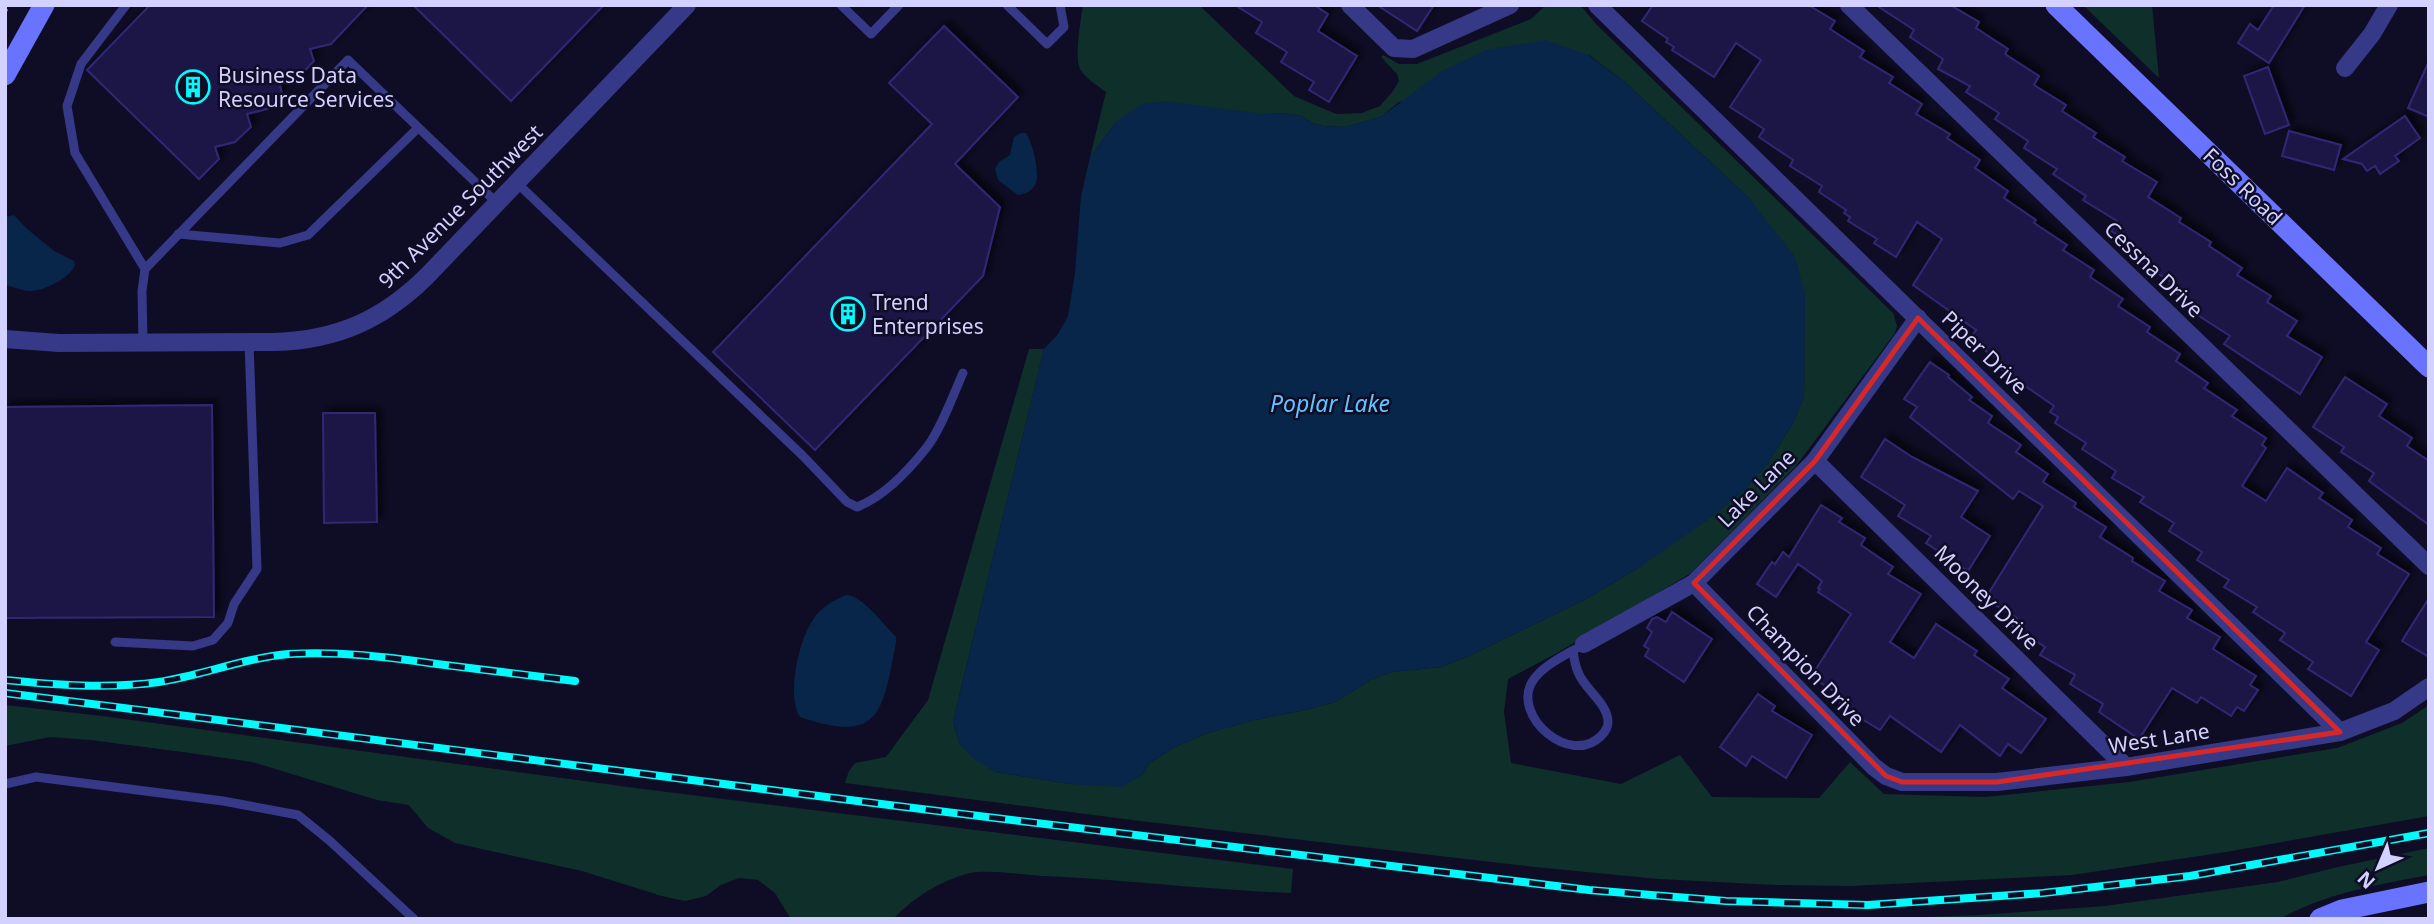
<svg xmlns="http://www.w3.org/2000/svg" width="2434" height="924" viewBox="0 0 2434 924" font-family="'Noto Sans',sans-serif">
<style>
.green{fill:#0f2f2b}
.water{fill:#082649}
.building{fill:#1d1847;stroke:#302875;stroke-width:2;filter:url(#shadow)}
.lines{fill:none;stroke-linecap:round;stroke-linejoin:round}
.path{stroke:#26bea6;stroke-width:3.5;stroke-dasharray:3.5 5;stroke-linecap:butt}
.lane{stroke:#353987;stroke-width:9}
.street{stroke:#353987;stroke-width:18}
.secondary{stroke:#6873ff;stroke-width:21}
.rail-casing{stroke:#00fbfc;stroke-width:8}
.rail{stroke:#0f0d25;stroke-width:5;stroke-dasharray:16;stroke-linecap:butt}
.marked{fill:none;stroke:#d62828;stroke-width:5;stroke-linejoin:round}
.labels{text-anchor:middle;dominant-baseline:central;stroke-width:5;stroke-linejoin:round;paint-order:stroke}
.poi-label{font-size:21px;fill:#d2d1ff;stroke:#0f0d25;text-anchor:start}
.street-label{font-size:21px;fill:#d2d1ff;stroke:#0f0d25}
.water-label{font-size:23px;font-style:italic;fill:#5fc4ff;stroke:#0f0d25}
</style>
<defs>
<filter id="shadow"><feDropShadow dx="5.5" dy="-5.5" stdDeviation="3.5" flood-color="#0009"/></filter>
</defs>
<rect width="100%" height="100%" fill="#0f0d25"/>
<g class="green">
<path d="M1083,5H1199L1294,96L1336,114L1362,113L1380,106L1393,91L1399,81L1397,74L1381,57L1383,55L1399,64H1417L1531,19L1546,5H1580L1596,24L1893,313L1897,326L1895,333L1796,466L1691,573L1557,653L1508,679L1504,712L1511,763L1621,784L1680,755L1712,797L1819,798L1850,762L1884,794L1985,797L2129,782L2337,748L2402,723L2429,705V816L2226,852L2072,875L1850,886L1775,885L1659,879L1535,867L1140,821L845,783L849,771L855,763L886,757L928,700L1029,349H1044L953,721L959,743L995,772L1070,784L1141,776L1150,763L1175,747L1208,733L1254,720L1305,710L1336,702L1370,680L1392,672L1441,667L1467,657L1586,599L1640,567L1766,466L1793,423L1804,397L1805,294L1750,199L1625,82L1589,55L1399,102L1381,117L1345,127L1323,126L1312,123L1302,116L1284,113L1116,122L1090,157L1106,92C1097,85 1086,79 1080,69C1074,57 1081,19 1083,5Z"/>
<path d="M2084,5H2152L2159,78L2083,5Z"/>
<path d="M5,705L102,716L643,789L1293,869L1291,893C1209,890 1127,880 1045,876C1026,875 987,869 970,873C940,881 914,897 893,919H791L775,893L758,880L739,878L721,885L706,896L685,901L662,896L582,871L455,843L428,828L409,805L377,800L252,762L190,753L91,740L50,737L5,746Z"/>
<path d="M2429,848V875C2377,885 2326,893 2280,919H1869L1980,915L2105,906L2278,882L2338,867Z"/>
</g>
<g class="water">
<path d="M1546,40L1588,55L1625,82L1750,199L1795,257L1805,294L1804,397L1793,423L1766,466L1745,490L1709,519L1640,567L1586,599L1467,657L1441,667L1392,672L1370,680L1336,702L1305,710L1254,720L1208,733L1175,747L1150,763L1141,776L1122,787L1070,784L995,772L974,759L959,743L953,721L1044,349L1058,334L1068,316L1075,273L1081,196L1090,157L1116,122L1142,104L1164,101L1263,114L1284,113L1302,116L1312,123L1323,126L1345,127L1381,117L1442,71L1486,50Z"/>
<path d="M1021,133H1026C1032,141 1040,173 1036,183C1033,191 1025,194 1018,195L998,180L995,169L999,162L1010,155L1014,137Z"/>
<path d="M14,215L26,228L54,251L74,261L75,265C69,279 43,292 27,291C20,290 12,286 5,285V217Z"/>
<path d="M846,595C862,595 884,625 896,637V643C882,711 882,745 800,717C786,695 799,637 815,617C823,606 834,600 846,595Z"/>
</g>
<g class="building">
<path d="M150,5H368L331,44L310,49L314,61L299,77L279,81L282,94L267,109L247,114L251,127L235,142L215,147L219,159L199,179L87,70Z"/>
<path d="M413,5H604L511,101Z"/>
<path d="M1235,5H1314L1328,14L1318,31L1357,56L1329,102L1309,90L1314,82L1281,62L1287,52L1256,33L1262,22Z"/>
<path d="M1377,5H1434L1417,31Z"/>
<path d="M1653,5H1808L1835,21L1830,29L1864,51L1860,57L1893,77L1889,83L1922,104L1916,114L1950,134L1947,138L1980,160L1975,168L2008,191L2004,198L2036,220L2034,223L2067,245L2063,250L2094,270L2090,277L2123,299L2118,306L2150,327L2147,332L2180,354L2176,361L2208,383L2204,388L2237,410L2232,416L2266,438L2262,445L2266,448L2242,486L2266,501L2287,468L2323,493L2319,498L2352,520L2348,527L2381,548L2377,554L2409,574L2366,642L2379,650L2351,696L2308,669L2313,662L2280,640L2285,633L2253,612L2257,607L2224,587L2229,580L2197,560L2202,552L2169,531L2174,523L2140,502L2144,497L2112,478L2116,471L2082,449L2086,443L2055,423L2058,417L2050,412L2054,406L1998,367L2001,361L1969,340L1976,330L1913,285L1942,239L1917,222L1896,257L1874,243L1877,239L1848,221L1850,217L1844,213L1846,210L1819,192L1822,186L1790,166L1793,160L1759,137L1764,129L1730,107L1761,60L1736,43L1714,77L1672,50L1674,47L1666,42L1668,39L1642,21Z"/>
<path d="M1876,5H1950L1979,22L1976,28L2008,49L2005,54L2039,76L2034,85L2066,105L2062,111L2096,133L2093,137L2125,157L2122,161L2157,182L2148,197L2181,218L2179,222L2211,242L2209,246L2242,268L2237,275L2271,296L2267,302L2297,321L2287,336L2322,357L2300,394L2224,344L2230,336L2196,314L2200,308L2167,287L2171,282L2137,260L2143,251L2111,231L2117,221L2083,200L2086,196L2053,174L2057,169L2024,148L2028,141L1995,119L1999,113L1966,92L1970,86L1938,69L1943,59L1910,37L1914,30Z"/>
<path d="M2274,5H2305L2269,63L2238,43L2250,24L2258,30Z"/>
<path d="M944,26L1018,97L955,164L1000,207L983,276L815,450L713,352L932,124L889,83Z"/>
<path d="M2429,61V117L2408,108Z"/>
<path d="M2268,67L2289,125L2265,134L2244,76Z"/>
<path d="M2405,116L2420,138L2395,156L2399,161L2380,174L2375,166L2367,171L2362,164L2343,159Z"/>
<path d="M2289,131L2341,145L2334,170L2282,156Z"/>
<path d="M1930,362L1949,375L1948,377L1972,397L1969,400L1992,416L1988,423L2021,445L2016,452L2048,474L2043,482L2076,503L2074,507L2106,527L2100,537L2133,558L2132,561L2165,581L2159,591L2192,610L2187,618L2220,637L2213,649L2256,676L2250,685L2258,690L2244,711L2237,707L2231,716L2201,697L2197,703L2172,688L2139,739L2099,712L2103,704L2070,684L2075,675L2040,655L2045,647L2012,626L2017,618L1985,599L2043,506L2019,491L2013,499L1910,417L1917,407L1904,399Z"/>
<path d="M2345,377L2387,404L2379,416L2412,438L2407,446L2429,461V525L2369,481L2374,473L2341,452L2344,447L2313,427Z"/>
<path d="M212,405L214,617L5,618V407Z"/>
<path d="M323,413H375L377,522L324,523Z"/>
<path d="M1885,439L1912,457L1978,491L1961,517L1990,536L1968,571L1926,543L1931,536L1898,516L1905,505L1861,477Z"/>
<path d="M1821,505L1842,518L1839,522L1865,538L1861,545L1893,567L1888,574L1921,594L1890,642L1914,658L1936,624L1977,651L1974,655L2009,679L2002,688L2046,719L2021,753L2008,744L2000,756L1960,725L1941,752L1890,716L1880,730L1839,705L1843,697L1811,677L1851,614L1818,592L1820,589L1818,588L1822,581L1798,564L1776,597L1757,584L1772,562L1775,564L1783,552L1789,557Z"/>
<path d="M2429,598V657L2402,641Z"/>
<path d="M1672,612L1712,639L1684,682L1645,656L1649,649L1644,646L1652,632L1647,628L1652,619L1657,617L1666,622Z"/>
<path d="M1758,694L1775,706L1772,711L1812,735L1786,778L1752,756L1746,766L1720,747Z"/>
</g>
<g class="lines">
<path class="path" d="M5,12L9,5"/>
<g class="lane">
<path d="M126,5L81,64L67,106L75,153L145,269"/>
<path d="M841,5L871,34L899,5"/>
<path d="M1007,5L1047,44L1064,27L1060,5"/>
<path d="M517,183L803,456L847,502L857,507C885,496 909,470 927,447C941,429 953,395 963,373"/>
<path d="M178,234L280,243L308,235L418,128"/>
<path d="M143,343L142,291L145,269L348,60L497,203"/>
<path d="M115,642L193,646L213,640L228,623L234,604L257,569L249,342"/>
<path d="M1573,651C1574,658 1575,665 1578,672C1584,689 1608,703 1608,722C1608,727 1605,732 1601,736C1570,767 1512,716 1532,682C1542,665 1568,654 1584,644"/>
<path d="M5,784L36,777L223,801L298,815L330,841L414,919"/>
</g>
<g class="street">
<path d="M1350,5L1394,48L1413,49L1510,5"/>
<path d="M1597,5L2340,732"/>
<path d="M1849,5L2429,566"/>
<path d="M2345,68L2372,34L2389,5"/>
<path d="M5,339L59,343L275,342C337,340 382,320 426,277L687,5"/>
<path d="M1815,461L2126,767"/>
<path d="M1694,583L1874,767L1886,776L1902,782H1997L2126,767L2340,732L2394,711L2429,687"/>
<path d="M1584,644L1694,583L1815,461L1918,318"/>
</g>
<g class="secondary">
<path d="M2056,5L2429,367"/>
<path d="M5,75L44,5"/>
<path d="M2320,919L2342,910L2429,892"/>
</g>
<defs>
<g id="rail">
<path d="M5,680C56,685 108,689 159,682C203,675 244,658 289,654C339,651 388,657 437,664C483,670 529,675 575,681"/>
<path d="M5,693L897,806L1589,890L1726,901L1868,905L2043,893L2190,876L2429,833"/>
</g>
</defs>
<use href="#rail" class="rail-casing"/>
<use href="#rail" class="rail"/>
</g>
<path class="marked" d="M1918,318L2340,732L1997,782H1902L1886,776L1694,583L1815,461Z"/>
<defs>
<symbol id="building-ring" viewBox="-11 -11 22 22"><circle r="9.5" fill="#0f0d25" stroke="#00fbfc" stroke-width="1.5"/><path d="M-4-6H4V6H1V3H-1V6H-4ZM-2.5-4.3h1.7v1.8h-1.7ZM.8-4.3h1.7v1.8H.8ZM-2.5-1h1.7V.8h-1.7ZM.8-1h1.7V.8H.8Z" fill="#00fbfc"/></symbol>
</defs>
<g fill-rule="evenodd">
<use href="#building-ring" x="174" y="68" width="38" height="38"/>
<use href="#building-ring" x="829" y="295" width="38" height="38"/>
</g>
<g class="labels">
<g class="poi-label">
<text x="218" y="75">Business Data<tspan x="218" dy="24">Resource Services</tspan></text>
<text x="872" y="302">Trend<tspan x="872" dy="24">Enterprises</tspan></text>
</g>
<g class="street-label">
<text transform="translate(2243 186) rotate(44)">Foss Road</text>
<text transform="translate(460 206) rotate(-45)">9th Avenue Southwest</text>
<text transform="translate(2154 269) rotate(44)">Cessna Drive</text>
<text transform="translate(1985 352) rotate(44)">Piper Drive</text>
<text transform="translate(1756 488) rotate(-45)">Lake Lane</text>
<text transform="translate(1987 597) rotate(45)">Mooney Drive</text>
<text transform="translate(1806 665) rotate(46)">Champion Drive</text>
<text transform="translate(2159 738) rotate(-9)">West Lane</text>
</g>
<g class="water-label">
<text x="1330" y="403">Poplar Lake</text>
</g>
</g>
<rect width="2434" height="924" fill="none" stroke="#d2d1ff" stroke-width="14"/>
<g transform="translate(2378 868) rotate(224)" stroke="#0f0d25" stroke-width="5" paint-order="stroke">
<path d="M0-5L12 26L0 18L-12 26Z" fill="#d2d1ff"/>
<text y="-10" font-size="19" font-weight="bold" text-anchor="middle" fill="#d2d1ff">N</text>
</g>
</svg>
